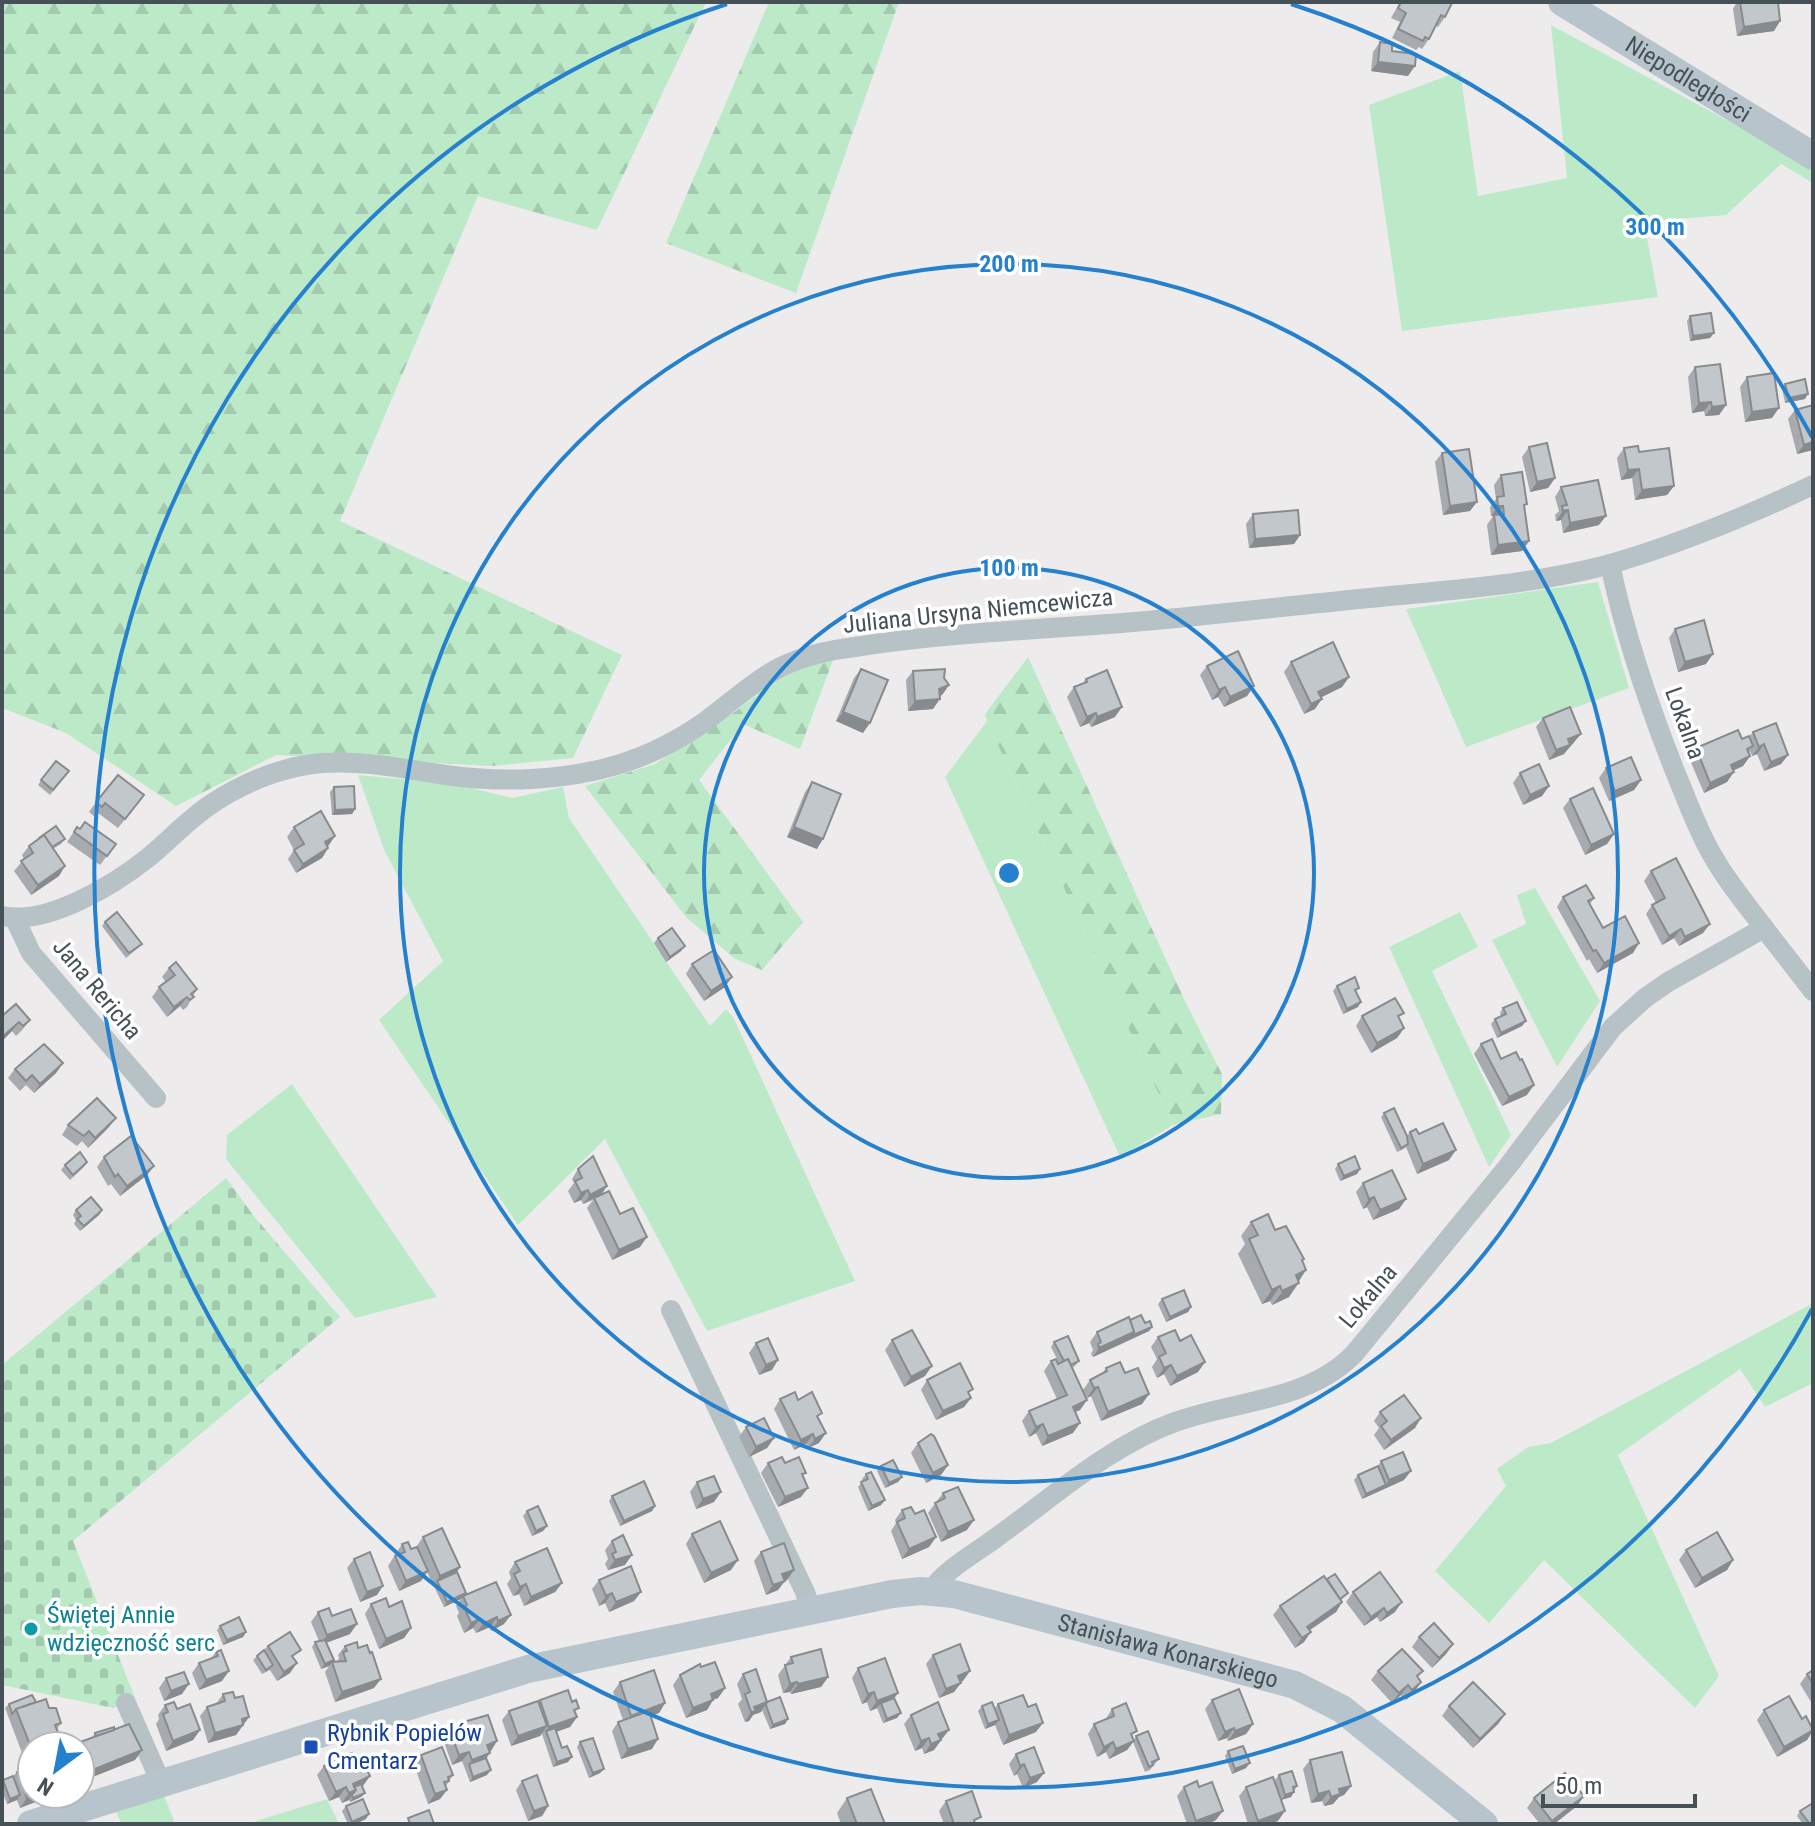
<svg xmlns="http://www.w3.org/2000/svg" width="1815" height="1826" viewBox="0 0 1815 1826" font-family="'Roboto Condensed',sans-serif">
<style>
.green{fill:#bceac9}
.forest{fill:url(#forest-firs)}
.cemetery{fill:url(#cemetery-stones)}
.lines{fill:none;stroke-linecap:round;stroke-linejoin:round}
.street{stroke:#b7c2c7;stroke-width:20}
.secondary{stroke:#b8c4cc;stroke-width:28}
.wall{fill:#a7abaf}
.shaded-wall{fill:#888b8e}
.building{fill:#c2c7cb;stroke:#888b8e;stroke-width:2}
.ring{fill:none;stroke:#2580ce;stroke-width:4}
.culture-dot{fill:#0f9aa8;stroke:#fff;stroke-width:3}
.transit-dot{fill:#1a4fb4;stroke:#fff;stroke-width:3}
.labels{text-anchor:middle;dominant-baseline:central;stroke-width:7;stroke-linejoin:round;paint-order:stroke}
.street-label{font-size:24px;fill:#455157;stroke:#fff}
.culture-label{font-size:24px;fill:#0d838f;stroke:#fff;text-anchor:start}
.transit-label{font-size:24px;fill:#164399;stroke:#fff;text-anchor:start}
.centre{fill:#2580ce;stroke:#fff;stroke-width:4}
.ring-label{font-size:24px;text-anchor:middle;font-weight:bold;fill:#2580ce;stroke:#fff;stroke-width:7;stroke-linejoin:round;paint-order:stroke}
</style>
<defs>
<pattern id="forest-firs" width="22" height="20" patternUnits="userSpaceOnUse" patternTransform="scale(2)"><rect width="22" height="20" fill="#bceac9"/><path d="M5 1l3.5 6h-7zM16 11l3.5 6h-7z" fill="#a3caaf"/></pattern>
<pattern id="cemetery-stones" width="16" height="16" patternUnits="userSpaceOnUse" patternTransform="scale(2)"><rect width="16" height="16" fill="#bceac9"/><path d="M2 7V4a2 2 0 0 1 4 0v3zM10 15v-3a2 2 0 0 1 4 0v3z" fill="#a3caaf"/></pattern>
</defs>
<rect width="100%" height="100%" fill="#eeebec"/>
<g class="green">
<path d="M1551,25L1762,139L1813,170V183L1781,164L1726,215L1644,222L1658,297L1402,331L1369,105L1460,71L1478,196L1567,178Z"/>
<path d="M1598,582L1629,688L1466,747L1406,609Z"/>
<path d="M987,721L1173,1125L1120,1157L945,777Z"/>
<path d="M358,775L455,784L512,798L563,787L569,818L710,1026L726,1009L733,1017L855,1281L707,1331L605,1139L518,1225L379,1020L443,961L385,852Z"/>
<path d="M1535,888L1600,1001L1557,1067L1492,940L1526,924L1517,895Z"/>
<path d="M1460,912L1478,947L1432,971L1511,1135L1489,1167L1389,947Z"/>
<path d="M292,1084L437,1297L355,1318L226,1159L227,1135Z"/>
<path d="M1813,1303V1383L1765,1407L1740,1369L1618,1455L1719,1676L1695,1708L1544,1560L1489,1623L1435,1571L1506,1486L1497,1469L1528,1447L1551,1443Z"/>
<path d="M164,1796L174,1820L171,1824H122L116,1812Z"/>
<path d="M327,1799L339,1824H247Z"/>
</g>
<g class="forest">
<path d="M2,2H706L597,230L478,196L340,521L622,655L573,758L492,766L276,755L176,806L66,733L2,708Z"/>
<path d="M769,2H899L796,293L666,243Z"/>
<path d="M1028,657L1184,999L1222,1074L1221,1114L1173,1125L987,721L985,714Z"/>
<path d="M833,660L800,749L743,724L699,780L803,922L762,970L735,959L686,917L585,786L655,764L736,711L770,685L804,666Z"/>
</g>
<path class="cemetery" d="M226,1178L253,1215L340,1317L73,1541L135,1698L113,1708L2,1685V1365Z"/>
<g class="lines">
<g class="street">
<path d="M2,916C47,926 114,885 149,857C168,841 186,822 207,807C240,784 282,766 322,763C365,760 404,769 446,775C501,783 563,781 617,765C647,756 677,741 703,723C729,704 752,682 781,667C803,656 830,650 855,647C943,633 1033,630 1122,623C1205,616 1287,606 1370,598C1449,590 1531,585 1607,565C1677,545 1747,516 1813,485"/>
<path d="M15,919L31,953L156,1098"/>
<path d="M1764,928L1813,991"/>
<path d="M671,1310L805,1592L811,1610"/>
<path d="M931,1591C945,1569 976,1553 997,1537C1053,1497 1109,1446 1175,1422C1235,1400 1307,1402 1354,1354L1509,1165L1613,1027L1645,998L1668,982L1764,928C1747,905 1728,883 1714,858C1698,832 1688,802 1676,774C1649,706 1625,636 1610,564"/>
<path d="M126,1703L161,1783"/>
</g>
<g class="secondary">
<path id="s1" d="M1562,2L1813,156"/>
<path id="s2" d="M31,1824L528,1669L892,1594L921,1591L954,1594L1295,1685L1342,1709L1484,1824"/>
</g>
</g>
<g class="wall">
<path d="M1400,2H1448L1445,17L1438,27L1436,26L1429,39L1422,49L1419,47L1416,50L1392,38L1400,22L1391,18Z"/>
<path d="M1737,2H1740L1780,21L1774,31L1737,36L1733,9Z"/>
<path d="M1380,42L1392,51L1408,76L1371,71L1373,52Z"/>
<path d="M1690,316L1714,333L1710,338L1690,341L1687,321Z"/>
<path d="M1695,367L1726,405L1719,415L1705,416L1704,411L1692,413L1688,377Z"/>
<path d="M1747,377L1772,418L1745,422L1740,387Z"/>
<path d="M1785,384L1805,399L1785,403L1782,388Z"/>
<path d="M1813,405V450L1797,454L1788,419L1795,410Z"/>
<path d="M1529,447L1555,478L1548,488L1530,492L1522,457Z"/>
<path d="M1624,448L1639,452L1674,486L1667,495L1635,500L1632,478L1621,480L1617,458Z"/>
<path d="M1442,453L1470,511L1443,515L1435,462Z"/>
<path d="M1501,475L1524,508L1529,541L1522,551L1491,555L1487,525L1493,516H1491L1490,507L1496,499L1494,485Z"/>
<path d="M1561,487L1599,525L1563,533L1561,520L1556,521L1555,515L1559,511L1555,497Z"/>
<path d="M1253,514L1300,535L1294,544L1249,548L1246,524Z"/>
<path d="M1675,629L1706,664L1678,672L1669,638Z"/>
<path d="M1291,662L1349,677L1342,687L1321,697L1315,709L1304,714L1284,672Z"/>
<path d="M1207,666L1254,686L1247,696L1224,707L1218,697L1212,700L1200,675Z"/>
<path d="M861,669L863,733L836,721L854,678Z"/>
<path d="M913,671L944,678L949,685L942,695L939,696L933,709L908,711L906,680Z"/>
<path d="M1086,679L1115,717L1091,727L1089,723L1080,727L1067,697L1074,687L1082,684Z"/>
<path d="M1543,718L1574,743L1570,745L1564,754L1549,760L1536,727Z"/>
<path d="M1753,732L1788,755L1781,764L1764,771L1757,754L1752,756L1750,751L1749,753L1750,756L1743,766L1733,770L1727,782L1704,793L1689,758L1696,748L1749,737Z"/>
<path d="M56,761L69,771L50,795L38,785Z"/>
<path d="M1606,768L1641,780L1634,790L1609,801L1599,778Z"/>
<path d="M1520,773L1549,786L1542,796L1523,805L1513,783Z"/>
<path d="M812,782L817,849L787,837L805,792Z"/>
<path d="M334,787L355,809L352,814L332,815L330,792Z"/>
<path d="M1570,799L1614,834L1607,844L1585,855L1563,808Z"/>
<path d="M96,802L137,804L118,828L98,813L95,817L89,812Z"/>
<path d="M77,827L116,844L100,865L67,842Z"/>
<path d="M294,827L329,845L327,846L328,848L322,858L296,873L288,859L294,850L287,837Z"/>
<path d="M65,839L61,844L53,849L59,876L31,895L14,871L24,859L22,855L29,846Z"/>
<path d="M1651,871L1703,933L1679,946L1674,938L1662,945L1646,914L1652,905L1656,903L1644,881Z"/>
<path d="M1563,897L1594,898L1590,904L1603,928L1633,953L1597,973L1589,959L1587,961L1557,907Z"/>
<path d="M105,922L142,944L138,948L126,958L102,926Z"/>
<path d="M658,938L685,946L681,951L666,962L654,943Z"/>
<path d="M692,964L725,987L704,1001L686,974Z"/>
<path d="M169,968L197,989L187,1007L183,1010L180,1006L167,1017L152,997L159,987L166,982L162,977Z"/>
<path d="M1337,986L1356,992L1358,1007L1343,1014L1333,991Z"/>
<path d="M1503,1008L1526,1021L1522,1026L1497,1038L1491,1024L1495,1019L1501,1016L1500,1013Z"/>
<path d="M2,1016L30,1020L23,1029L16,1036L12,1031L2,1041Z"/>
<path d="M1362,1016L1399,1019L1404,1028L1397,1038L1371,1053L1356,1026Z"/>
<path d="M1481,1044L1501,1059L1527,1095L1502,1106L1474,1054Z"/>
<path d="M63,1063L56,1073L34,1093L26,1085L20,1091L8,1078L15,1069Z"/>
<path d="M1384,1113L1407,1136L1410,1132L1419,1134L1449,1160L1417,1174L1406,1147L1404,1149L1397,1152L1381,1117Z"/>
<path d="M68,1125L109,1127L88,1148L82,1141L77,1146L62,1135Z"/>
<path d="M104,1157L154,1166L147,1175L120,1196L111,1184L108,1186L97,1167Z"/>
<path d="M87,1162L84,1167L70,1180L61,1170L65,1165Z"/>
<path d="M1338,1164L1360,1169L1357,1174L1340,1181L1335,1169Z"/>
<path d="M578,1169L607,1186L602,1194L620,1214L640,1247L612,1260L587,1208L593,1200L583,1204L581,1200L574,1203L568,1191L574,1183L572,1179Z"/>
<path d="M1363,1183L1406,1199L1399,1209L1373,1220L1367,1207L1363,1209L1356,1192Z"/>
<path d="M76,1210H102L99,1215L80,1231L74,1224L76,1220L73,1215Z"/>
<path d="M1251,1222L1275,1230L1304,1259L1302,1261L1298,1281L1299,1283L1289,1297L1272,1305L1270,1301L1262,1304L1238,1254L1245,1244L1241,1236Z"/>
<path d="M1162,1299L1191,1307L1188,1312L1166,1322L1158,1304Z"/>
<path d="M1130,1320L1145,1323L1152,1327L1149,1331L1093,1357L1091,1354L1093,1350L1090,1342L1097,1332Z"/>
<path d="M1158,1337L1180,1341L1205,1362L1198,1372L1170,1386L1164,1374L1157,1378L1152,1367L1157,1359L1151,1347Z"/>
<path d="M892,1340L925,1376L904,1387L885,1350Z"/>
<path d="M1054,1342L1079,1361L1075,1366L1072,1368L1087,1400L1080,1410L1075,1412L1073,1433L1042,1446L1036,1433L1029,1437L1022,1421L1029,1411L1057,1399L1044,1371L1051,1361L1059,1363L1051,1347Z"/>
<path d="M756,1343L772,1370L759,1375L749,1353Z"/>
<path d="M1106,1368L1125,1373L1149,1394L1142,1404L1101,1421L1091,1396L1087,1398L1083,1390L1090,1380L1102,1374Z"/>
<path d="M927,1380L969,1394L971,1398L964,1407L936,1420L921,1390Z"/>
<path d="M780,1399L798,1400L818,1419L819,1443L808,1448L806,1444L794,1450L774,1409Z"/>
<path d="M1380,1412L1415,1428L1384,1450L1374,1435L1379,1428L1374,1421Z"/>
<path d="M746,1427L774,1438L767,1448L749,1457L739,1437Z"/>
<path d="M918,1443L948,1465L941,1475L926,1483L911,1453Z"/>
<path d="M1381,1461L1404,1480L1362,1499L1354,1480L1358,1475L1378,1466Z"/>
<path d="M768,1463H785L803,1476L801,1497L778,1507L761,1473Z"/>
<path d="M881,1466L902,1477L898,1482L885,1488L877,1471Z"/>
<path d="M866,1474L885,1500L881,1505L868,1511L858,1487L863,1481L862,1479Z"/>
<path d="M697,1482L714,1502L696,1509L690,1492Z"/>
<path d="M943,1493L967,1530L941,1542L928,1513Z"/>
<path d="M612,1496L655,1506L652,1511L620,1526L609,1501Z"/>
<path d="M902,1510L915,1514L936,1537L929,1547L902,1559L891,1531L896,1523L895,1520Z"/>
<path d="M527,1511L543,1531L532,1536L523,1516Z"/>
<path d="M692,1534L731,1570L704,1583L686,1544Z"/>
<path d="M423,1537L460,1567L456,1573L466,1593L464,1596L496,1582L504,1624L491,1631L490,1627L476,1633L473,1628L464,1633L457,1616L459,1613L456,1606L461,1599L444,1607L427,1572L421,1581L399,1591L388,1566L402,1544L411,1549L416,1547Z"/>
<path d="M612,1541L625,1565L608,1570L605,1564L608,1559L605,1550Z"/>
<path d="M1686,1550L1733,1560L1727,1570L1695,1588L1679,1560Z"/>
<path d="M761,1552L787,1580H785L778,1590L766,1595L754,1561Z"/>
<path d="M354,1559L377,1595L360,1602L347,1568Z"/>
<path d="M515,1562L562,1583L555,1592L524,1606L519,1594L513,1596L507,1584L511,1578L509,1572Z"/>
<path d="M1327,1579L1348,1593L1341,1600L1342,1602L1336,1612L1309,1630L1304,1642L1295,1648L1273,1615L1280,1606Z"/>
<path d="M599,1580L641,1592L634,1601L609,1612L605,1603L599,1606L592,1589Z"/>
<path d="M1353,1592L1395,1612L1380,1622L1377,1617L1364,1626L1346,1602Z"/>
<path d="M371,1604L389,1607L411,1628L404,1638L379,1649L365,1614Z"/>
<path d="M318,1612L332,1616L350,1634L326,1643L334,1660L333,1662H337L339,1658L338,1655L345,1646L374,1688L335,1702L325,1672L329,1666L321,1669L312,1647L315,1642L319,1641L311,1622Z"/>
<path d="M220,1626L246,1632L243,1637L223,1645L217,1630Z"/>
<path d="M1419,1637L1453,1644L1446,1654L1432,1668L1412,1647Z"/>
<path d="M268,1646L294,1659L290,1673L277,1681L270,1670L262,1674L253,1660Z"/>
<path d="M221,1650L222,1681L199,1690L192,1673L199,1663L211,1658L216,1652Z"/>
<path d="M933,1655L963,1681L961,1682L954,1692L939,1698L926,1664Z"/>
<path d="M791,1657L828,1677L821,1687L791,1694L790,1692L783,1693L778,1675Z"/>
<path d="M701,1667L725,1688L718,1698L713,1700L707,1710L686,1718L673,1685L680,1675Z"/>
<path d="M858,1668L898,1693L894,1698L897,1718L883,1723L877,1708L870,1711L867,1702L862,1704L852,1678Z"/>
<path d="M1813,1670V1700L1811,1702L1800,1684L1807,1674Z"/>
<path d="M1378,1671L1418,1678L1421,1682L1415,1691L1406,1700L1401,1695L1392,1703L1371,1680Z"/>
<path d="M743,1674L767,1702L788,1719L785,1724L770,1729L762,1710L761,1712L753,1715L749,1721L745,1722L738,1704L742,1699L737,1684Z"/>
<path d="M166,1678L182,1694L164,1701L159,1688Z"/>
<path d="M620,1682L665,1703L659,1713L651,1716L652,1749L621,1759L612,1731L618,1722L623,1720L613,1692Z"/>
<path d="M223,1694L249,1717L236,1735L208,1743L200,1716L207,1707L216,1704Z"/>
<path d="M540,1700L575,1713L577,1717L570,1727L556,1732L568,1762L553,1767L542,1734L540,1736L511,1746L502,1720L509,1711L539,1702Z"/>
<path d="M1212,1700L1253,1724L1246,1734L1228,1741L1227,1738L1218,1741L1205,1709Z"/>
<path d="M36,1702L49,1708L61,1723L57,1729L63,1744H75L92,1738L95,1733L114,1730L142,1750L135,1760L80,1782V1746H32V1794H56L20,1808L17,1800L7,1804L2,1791V1782L13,1776L17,1772L21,1770L19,1765L24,1758L5,1708L9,1704Z"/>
<path d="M998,1704L1036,1732L1003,1745L995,1725L985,1729L978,1711L982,1706L994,1709Z"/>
<path d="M165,1705L177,1709L200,1730L193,1740L166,1751L156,1724L159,1719L158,1715Z"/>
<path d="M1449,1706L1505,1714L1498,1724L1473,1748L1442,1716Z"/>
<path d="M1112,1709L1134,1740L1136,1736L1159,1759L1150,1770L1145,1772L1133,1742L1127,1750L1109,1759L1106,1752L1097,1757L1088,1734L1094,1724L1105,1720Z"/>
<path d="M1764,1710L1813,1730V1731L1807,1740L1777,1757L1757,1720Z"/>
<path d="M911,1715L942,1739L934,1750L924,1754L922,1748L915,1751L904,1724Z"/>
<path d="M460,1723L497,1741L489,1751L486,1758L487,1775L470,1782L462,1761L452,1765L443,1739L449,1729L457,1726Z"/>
<path d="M580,1742L604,1769L600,1773L589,1778L577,1747Z"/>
<path d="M1228,1751L1246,1768L1232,1774L1225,1756Z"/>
<path d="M1016,1754L1037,1782L1023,1788L1017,1774L1014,1776L1009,1764Z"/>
<path d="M421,1755L453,1775L446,1786L447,1790L440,1799L428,1804L414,1765Z"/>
<path d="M1310,1760L1351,1786L1344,1795L1339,1797L1333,1804L1324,1806L1322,1801L1311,1803L1303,1769Z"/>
<path d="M324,1766L359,1767L370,1776L362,1786L365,1793L361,1797L350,1802L349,1800L342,1803L339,1797L329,1801L317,1775Z"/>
<path d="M1279,1775L1297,1786L1291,1797L1281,1800L1275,1780Z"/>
<path d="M522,1781L548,1806L542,1816L528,1821L516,1790Z"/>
<path d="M1184,1787L1216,1820L1208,1824H1187L1177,1796Z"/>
<path d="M1246,1787L1278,1821L1269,1824H1248L1239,1796Z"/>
<path d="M1584,1796L1577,1806L1554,1824H1540L1527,1808L1534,1798Z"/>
<path d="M847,1798L885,1824H841L837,1813Z"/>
<path d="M946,1801L976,1824H944L939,1811Z"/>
<path d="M346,1806L366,1819L355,1824H348L342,1811Z"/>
<path d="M1800,1811L1813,1824H1803L1797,1816Z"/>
</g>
<g class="shaded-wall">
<path d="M1780,21L1774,31L1737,36L1744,27Z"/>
<path d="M1378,62L1415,66L1408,76L1371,71Z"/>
<path d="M1714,333L1710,338L1690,341L1693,336Z"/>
<path d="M1808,394L1805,399L1785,403L1789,398Z"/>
<path d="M1711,402L1704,411L1692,413L1699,403Z"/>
<path d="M1726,405L1719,415L1705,416L1712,407Z"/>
<path d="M1779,408L1772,418L1745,422L1752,412Z"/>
<path d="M1813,442V450L1797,454L1804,445Z"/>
<path d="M1639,469L1632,478L1621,480L1628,470Z"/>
<path d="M1555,478L1548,488L1530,492L1537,482Z"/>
<path d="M1674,486L1667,495L1635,500L1642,490Z"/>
<path d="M1477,502L1470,511L1443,515L1450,506Z"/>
<path d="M1498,506H1503L1496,515L1491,516Z"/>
<path d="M1568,510L1561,520L1556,521L1563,511Z"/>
<path d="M1606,516L1599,525L1563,533L1570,523Z"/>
<path d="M1300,535L1294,544L1249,548L1255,539Z"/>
<path d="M1529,541L1522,551L1491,555L1498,545Z"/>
<path d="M1713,654L1706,664L1678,672L1685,662Z"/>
<path d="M1349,677L1342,687L1312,702L1318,692Z"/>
<path d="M949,685L942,695L932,699L939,689Z"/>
<path d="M1254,686L1247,696L1224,707L1230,697Z"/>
<path d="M1225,687L1218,697L1212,700L1219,690Z"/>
<path d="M940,699L933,709L908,711L915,701Z"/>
<path d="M1322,699L1315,709L1304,714L1311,704Z"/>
<path d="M1122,707L1115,717L1091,727L1097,717Z"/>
<path d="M843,712L870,723L863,733L836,721Z"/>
<path d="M1096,713L1089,723L1080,727L1087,717Z"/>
<path d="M1581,734L1564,754L1549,760L1556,750L1568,739Z"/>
<path d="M1764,744L1757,754L1752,756L1759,747Z"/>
<path d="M1788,755L1781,764L1764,771L1771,762Z"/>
<path d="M1750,756L1743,766L1724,775L1731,765Z"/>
<path d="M1734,772L1727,782L1704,793L1710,783Z"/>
<path d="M1641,780L1634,790L1609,801L1615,791Z"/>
<path d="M1549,786L1542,796L1523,805L1530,795Z"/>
<path d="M355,809L352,814L332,815L335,810Z"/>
<path d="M794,827L823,839L817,849L787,837Z"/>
<path d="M1614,834L1607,844L1585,855L1591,845Z"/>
<path d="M335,836L329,845L318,851L325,842Z"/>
<path d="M328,848L322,858L296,873L303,864Z"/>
<path d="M65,866L59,876L31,895L38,885Z"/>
<path d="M1710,924L1703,933L1679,946L1685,937Z"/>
<path d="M1681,929L1674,938L1662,945L1669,936Z"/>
<path d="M1639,943L1633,953L1597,973L1604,963Z"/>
<path d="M685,946L681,951L666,962L670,957Z"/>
<path d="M732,977L725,987L704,1001L711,991Z"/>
<path d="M187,997L180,1006L167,1017L174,1007Z"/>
<path d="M1361,1002L1358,1007L1343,1014L1347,1009Z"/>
<path d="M1526,1021L1522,1026L1497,1038L1501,1033Z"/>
<path d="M19,1022L12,1031L2,1041V1037Z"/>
<path d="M1404,1028L1397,1038L1371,1053L1377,1043Z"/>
<path d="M63,1063L56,1073L34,1093L40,1084Z"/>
<path d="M1534,1085L1527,1095L1502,1106L1509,1097Z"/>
<path d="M116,1118L109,1127L88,1148L95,1138Z"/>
<path d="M1456,1150L1449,1160L1417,1174L1423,1164Z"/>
<path d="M154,1166L147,1175L120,1196L127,1186Z"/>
<path d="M1360,1169L1357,1174L1340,1181L1344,1176Z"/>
<path d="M607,1186L600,1196L594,1198L583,1204L590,1195Z"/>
<path d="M588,1190L581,1200L574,1203L581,1193Z"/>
<path d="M1374,1197L1367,1207L1363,1209L1369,1199Z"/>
<path d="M1406,1199L1399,1209L1373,1220L1380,1210Z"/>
<path d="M102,1210L99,1215L80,1231L84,1226Z"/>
<path d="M647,1237L640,1247L612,1260L619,1250Z"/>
<path d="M1306,1270L1289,1297L1272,1305L1296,1275Z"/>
<path d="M1280,1286L1270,1301L1262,1304L1272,1290Z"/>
<path d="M1191,1307L1188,1312L1166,1322L1170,1317Z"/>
<path d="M1152,1327L1149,1331L1093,1357L1099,1348L1134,1332Z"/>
<path d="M778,1360L772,1370L759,1375L766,1365Z"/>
<path d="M1205,1362L1198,1372L1170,1386L1177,1376Z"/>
<path d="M1171,1365L1164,1374L1157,1378L1164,1368Z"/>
<path d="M932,1366L925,1376L904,1387L911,1377Z"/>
<path d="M1098,1387L1091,1396L1087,1398L1094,1388Z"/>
<path d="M1149,1394L1142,1404L1101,1421L1108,1412Z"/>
<path d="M971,1398L964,1407L936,1420L943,1411Z"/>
<path d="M1087,1400L1080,1410L1066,1416L1073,1407Z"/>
<path d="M1421,1418L1415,1428L1384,1450L1391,1440Z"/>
<path d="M1080,1423L1073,1433L1042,1446L1048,1436Z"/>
<path d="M1043,1424L1036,1433L1029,1437L1036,1427Z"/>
<path d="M826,1433L819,1443L808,1448L815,1439Z"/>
<path d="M813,1434L806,1444L794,1450L801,1440Z"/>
<path d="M774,1438L767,1448L749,1457L756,1447Z"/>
<path d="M948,1465L941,1475L926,1483L933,1473Z"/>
<path d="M1411,1471L1404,1480L1362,1499L1366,1494L1386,1485L1389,1480Z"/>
<path d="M902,1477L898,1482L885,1488L889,1483Z"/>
<path d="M808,1488L801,1497L778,1507L785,1497Z"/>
<path d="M721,1492L714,1502L696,1509L703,1499Z"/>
<path d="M885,1500L881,1505L868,1511L872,1506Z"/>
<path d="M655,1506L652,1511L620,1526L624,1521Z"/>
<path d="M974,1520L967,1530L941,1542L948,1532Z"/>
<path d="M547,1526L543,1531L532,1536L536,1531Z"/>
<path d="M936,1537L929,1547L902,1559L909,1549Z"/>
<path d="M632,1555L625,1565L608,1570L615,1560Z"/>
<path d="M738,1560L731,1570L704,1583L711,1573Z"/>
<path d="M1733,1560L1727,1570L1695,1588L1702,1578Z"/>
<path d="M460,1567L453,1577L437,1581L433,1586L440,1576Z"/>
<path d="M794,1570L787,1580L775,1584L782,1574Z"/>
<path d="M428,1571L421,1581L399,1591L406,1581Z"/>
<path d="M785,1581L778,1590L766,1595L773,1585Z"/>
<path d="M562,1583L555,1592L524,1606L531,1597Z"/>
<path d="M526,1584L519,1594L513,1596L520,1587Z"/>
<path d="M383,1586L377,1595L360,1602L367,1592Z"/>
<path d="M641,1592L634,1601L609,1612L616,1602Z"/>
<path d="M466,1593L461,1599L444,1607L447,1602Z"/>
<path d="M612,1593L605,1603L599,1606L606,1596Z"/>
<path d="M1342,1602L1336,1612L1300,1637L1307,1627Z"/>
<path d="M1402,1602L1395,1612L1380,1622L1387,1613Z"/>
<path d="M1384,1608L1377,1617L1364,1626L1371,1617Z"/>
<path d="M511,1615L504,1624L491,1631L498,1621Z"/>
<path d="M497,1617L490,1627L476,1633L483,1624Z"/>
<path d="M480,1619L473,1628L464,1633L471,1623Z"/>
<path d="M357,1624L350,1634L320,1645L327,1635Z"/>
<path d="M411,1628L404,1638L379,1649L386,1639Z"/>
<path d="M246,1632L243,1637L223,1645L227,1640Z"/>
<path d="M1311,1632L1304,1642L1295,1648L1302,1638Z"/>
<path d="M1453,1644L1446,1654L1432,1668L1439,1658Z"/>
<path d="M334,1660L329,1666L321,1669L325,1664Z"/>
<path d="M297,1663L290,1673L277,1681L284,1672Z"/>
<path d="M229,1671L222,1681L199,1690L206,1680Z"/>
<path d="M970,1671L963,1681L952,1685L958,1676Z"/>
<path d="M828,1677L821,1687L791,1694L798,1684Z"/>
<path d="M381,1679L374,1688L335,1702L342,1692Z"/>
<path d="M797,1682L790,1692L783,1693L790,1684Z"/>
<path d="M1421,1682L1415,1691L1406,1700L1412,1690Z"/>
<path d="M961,1683L954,1692L939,1698L946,1689Z"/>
<path d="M189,1684L182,1694L164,1701L171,1691Z"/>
<path d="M1408,1685L1401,1695L1392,1703L1399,1693Z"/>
<path d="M725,1688L718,1698L704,1703L711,1694Z"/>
<path d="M874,1692L867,1702L862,1704L868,1694Z"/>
<path d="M898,1693L891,1703H881L877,1708L870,1711L877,1701Z"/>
<path d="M713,1700L707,1710L686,1718L693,1708Z"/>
<path d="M767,1702L761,1712L753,1715L749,1721L745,1722L754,1707Z"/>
<path d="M665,1703L659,1713L624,1725L631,1716Z"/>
<path d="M901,1713L897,1718L883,1723L887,1719Z"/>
<path d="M1505,1714L1498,1724L1473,1748L1480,1739Z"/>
<path d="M249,1717L236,1735L208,1743L215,1733L242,1719Z"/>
<path d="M577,1717L570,1727L547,1735L546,1731L549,1727Z"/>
<path d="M788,1719L785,1724L770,1729L773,1725Z"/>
<path d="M999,1720L995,1725L985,1729L988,1724Z"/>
<path d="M1043,1723L1036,1732L1003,1745L1009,1735Z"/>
<path d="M1253,1724L1246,1734L1228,1741L1235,1731Z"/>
<path d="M547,1726L540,1736L511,1746L518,1736Z"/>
<path d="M1234,1728L1227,1738L1218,1741L1225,1732Z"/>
<path d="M200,1730L193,1740L166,1751L173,1741Z"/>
<path d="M949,1730L942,1739L931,1744L938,1734Z"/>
<path d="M1813,1730L1807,1740L1777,1757L1784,1747Z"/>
<path d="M929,1738L922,1748L915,1751L921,1741Z"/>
<path d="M658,1739L652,1749L621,1759L628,1749Z"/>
<path d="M941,1740L934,1750L924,1754L931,1744Z"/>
<path d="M497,1741L491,1751L480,1755L487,1745Z"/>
<path d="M1134,1741L1127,1750L1109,1759L1116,1749Z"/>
<path d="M1113,1742L1106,1752L1097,1757L1104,1747Z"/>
<path d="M142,1750L135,1760L80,1782V1775Z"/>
<path d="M469,1752L462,1761L452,1765L459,1755Z"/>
<path d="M490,1753L483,1763L469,1764L472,1760Z"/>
<path d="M572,1757L568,1762L553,1767L557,1762Z"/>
<path d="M1250,1763L1246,1768L1232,1774L1235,1769Z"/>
<path d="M1024,1764L1017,1774L1014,1776L1020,1766Z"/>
<path d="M604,1769L600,1773L589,1778L593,1773Z"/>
<path d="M491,1770L487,1775L470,1782L473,1777Z"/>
<path d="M1044,1773L1037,1782L1023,1788L1030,1778Z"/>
<path d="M370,1776L363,1786L351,1791L353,1784Z"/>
<path d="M1351,1786L1344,1795L1339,1797L1333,1804L1324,1806L1331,1797L1339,1789Z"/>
<path d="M346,1787L339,1797L329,1801L336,1792Z"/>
<path d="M356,1790L349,1800L342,1803L349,1793Z"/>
<path d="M447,1790L440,1799L428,1804L435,1794Z"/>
<path d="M1329,1791L1322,1801L1311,1803L1318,1794Z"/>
<path d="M1294,1792L1291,1797L1281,1800L1285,1795Z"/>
<path d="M365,1793L361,1797L350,1802L353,1798Z"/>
<path d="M38,1794H56L20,1808L27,1798Z"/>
<path d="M20,1795L17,1800L7,1804L10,1799Z"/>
<path d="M1584,1796L1577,1806L1554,1824H1550Z"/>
<path d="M548,1806L542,1816L528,1821L534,1811Z"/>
<path d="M1223,1811L1216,1820L1207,1824H1194L1196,1821Z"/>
<path d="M1285,1811L1278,1821L1269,1824H1255L1258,1821Z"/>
<path d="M369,1814L366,1819L355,1824H351L352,1822Z"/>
</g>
<g class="building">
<path d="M1401,2H1448L1452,3L1445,17L1441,15L1429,39L1425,37L1423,41L1398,29L1406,13L1398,8Z"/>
<path d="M1740,2H1778L1780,21L1744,27Z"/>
<path d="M1380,42L1392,44V51L1416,54L1415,66L1378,62Z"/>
<path d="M1711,313L1714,333L1693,336L1690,316Z"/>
<path d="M1720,364L1726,405L1712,407L1711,402L1699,403L1695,367Z"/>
<path d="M1774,373L1779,408L1752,412L1747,377Z"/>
<path d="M1805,379L1808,394L1789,398L1785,384Z"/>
<path d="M1813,405V442L1804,445L1795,410Z"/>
<path d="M1547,443L1555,478L1537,482L1529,447Z"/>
<path d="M1638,446L1639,452L1669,448L1674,486L1642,490L1639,469L1628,470L1624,448Z"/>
<path d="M1469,449L1477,502L1450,506L1442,453Z"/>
<path d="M1522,472L1527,504L1524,505L1529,541L1498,545L1494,515L1504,514L1503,506H1498L1497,497L1504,496L1501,475Z"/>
<path d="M1598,480L1606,516L1570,523L1568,510L1563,511L1562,506L1567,505L1561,487Z"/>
<path d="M1298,510L1300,535L1255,539L1253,514Z"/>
<path d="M1704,620L1713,654L1685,662L1675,629Z"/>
<path d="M1333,642L1349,677L1318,692L1322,699L1311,704L1291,662Z"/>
<path d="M1238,651L1254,686L1230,697L1225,687L1219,690L1207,666Z"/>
<path d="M861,669L888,680L870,723L843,712Z"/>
<path d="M945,669L944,678L949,685L939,689L940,699L915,701L913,671Z"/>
<path d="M1107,670L1122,707L1097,717L1096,713L1087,717L1074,687L1087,682L1086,679Z"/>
<path d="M1570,707L1581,734L1568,739L1570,745L1556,750L1543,718Z"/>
<path d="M1776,723L1788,755L1771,762L1764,744L1759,747L1753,732Z"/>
<path d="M1738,730L1742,739L1749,736L1753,746L1747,749L1750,756L1731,765L1734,772L1710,783L1696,748Z"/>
<path d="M1631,757L1641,780L1615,791L1606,768Z"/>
<path d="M56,761L69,771L53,790L41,780Z"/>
<path d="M1539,764L1549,786L1530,795L1520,773Z"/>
<path d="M118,775L144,795L125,819L105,803L102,807L96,802Z"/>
<path d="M812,782L841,794L823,839L794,827Z"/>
<path d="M354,786L355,809L335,810L334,787Z"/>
<path d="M1593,788L1614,834L1591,845L1570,799Z"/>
<path d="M321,811L335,836L325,842L328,848L303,864L294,850L304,844L294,827Z"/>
<path d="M85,822L116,844L107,856L74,832L77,827L80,829Z"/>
<path d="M56,826L65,839L52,847L44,835L39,838Z"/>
<path d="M44,835L65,866L38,885L21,861L33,853L29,846Z"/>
<path d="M1676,858L1710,924L1685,937L1681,929L1669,936L1652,905L1665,898L1651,871Z"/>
<path d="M1586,885L1594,898L1588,901L1603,928L1625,916L1639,943L1604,963L1596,950L1593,951L1563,897Z"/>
<path d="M117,912L142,944L129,953L105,922Z"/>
<path d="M672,928L685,946L670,957L658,938Z"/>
<path d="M714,950L732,977L711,991L692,964Z"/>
<path d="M176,962L197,989L191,994L194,997L190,1000L187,997L174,1007L159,987L175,975L169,968Z"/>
<path d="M1355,977L1359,988L1355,990L1361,1002L1347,1009L1337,986Z"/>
<path d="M1395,998L1404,1013L1398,1016L1404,1028L1377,1043L1362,1016Z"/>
<path d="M1517,1002L1526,1021L1501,1033L1495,1019L1506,1014L1503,1008Z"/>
<path d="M16,1004L30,1020L23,1026L19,1022L2,1037V1016Z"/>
<path d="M1492,1039L1501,1059L1516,1052L1520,1060L1522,1059L1534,1085L1509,1097L1481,1044Z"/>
<path d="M44,1044L63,1063L40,1084L32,1075L26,1081L15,1069Z"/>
<path d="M97,1098L116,1118L95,1138L89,1131L84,1136L68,1125Z"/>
<path d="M1394,1108L1407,1136L1408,1144L1401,1148L1384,1113Z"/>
<path d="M1443,1123L1456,1150L1423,1164L1410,1132L1416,1129L1419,1134Z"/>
<path d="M131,1136L154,1166L127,1186L118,1174L115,1177L104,1157Z"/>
<path d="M80,1152L87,1162L73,1175L65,1165Z"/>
<path d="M593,1156L607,1186L590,1195L588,1190L581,1193L575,1181L582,1178L578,1169Z"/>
<path d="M1355,1156L1360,1169L1344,1176L1338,1164Z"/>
<path d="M1392,1170L1406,1199L1380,1210L1374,1197L1369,1199L1363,1183Z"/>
<path d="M609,1191L620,1214L633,1208L647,1237L619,1250L594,1198Z"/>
<path d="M91,1197L102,1210L84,1226L77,1219L81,1216L76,1210Z"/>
<path d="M1268,1214L1275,1230L1286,1226L1304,1259L1302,1260L1306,1270L1296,1275L1299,1283L1282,1291L1280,1286L1272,1290L1249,1239L1258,1235L1251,1222Z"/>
<path d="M1184,1290L1191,1307L1170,1317L1162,1299Z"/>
<path d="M1141,1315L1145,1323L1150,1321L1152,1327L1131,1336L1134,1332L1130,1320Z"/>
<path d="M1129,1317L1134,1332L1099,1348L1098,1344L1101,1342L1097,1332Z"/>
<path d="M912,1330L932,1366L911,1377L892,1340Z"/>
<path d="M1175,1330L1180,1341L1191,1335L1205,1362L1177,1376L1171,1365L1164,1368L1159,1357L1166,1353L1158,1337Z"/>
<path d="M1068,1336L1079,1361L1071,1365L1068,1359L1064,1361L1054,1342Z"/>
<path d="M768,1338L778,1360L766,1365L756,1343Z"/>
<path d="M1056,1359L1058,1364L1068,1359L1087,1400L1073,1407L1080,1423L1048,1436L1043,1424L1036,1427L1029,1411L1067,1395L1051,1361Z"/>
<path d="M1120,1362L1125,1373L1138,1368L1149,1394L1108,1412L1098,1387L1094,1388L1090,1380L1107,1371L1106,1368Z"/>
<path d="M960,1363L973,1389L968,1392L971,1398L943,1411L927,1380Z"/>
<path d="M795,1392L798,1400L812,1392L822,1413L817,1416L826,1433L815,1439L813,1434L801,1440L780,1399Z"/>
<path d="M1404,1395L1421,1418L1391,1440L1381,1426L1387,1421L1380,1412Z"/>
<path d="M764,1418L774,1438L756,1447L746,1427Z"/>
<path d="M931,1434L934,1436L948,1465L933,1473L918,1443Z"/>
<path d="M1403,1452L1411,1471L1389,1480L1381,1461Z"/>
<path d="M782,1457L785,1463L799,1457L806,1473L802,1474L808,1488L785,1497L768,1463Z"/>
<path d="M893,1460L902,1477L889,1483L881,1466Z"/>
<path d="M1378,1466L1386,1485L1366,1494L1358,1475Z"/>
<path d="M871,1472L885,1500L872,1506L861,1482L868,1479L866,1474Z"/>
<path d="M714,1476L721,1492L703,1499L697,1482Z"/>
<path d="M644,1481L655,1506L624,1521L612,1496Z"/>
<path d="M958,1487L974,1520L948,1532L935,1503L945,1498L943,1493Z"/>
<path d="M538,1506L547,1526L536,1531L527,1511Z"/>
<path d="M911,1507L915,1514L924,1510L936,1537L909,1549L897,1522L905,1518L902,1510Z"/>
<path d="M720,1521L738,1560L711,1573L692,1534Z"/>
<path d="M442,1528L460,1567L440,1576L423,1537Z"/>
<path d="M1717,1532L1733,1560L1702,1578L1686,1550Z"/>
<path d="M623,1535L632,1555L615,1560L612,1554L616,1552L612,1541Z"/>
<path d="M408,1542L411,1549L417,1547L428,1571L406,1581L395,1556L405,1552L402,1544Z"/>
<path d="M784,1543L794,1570L782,1574L785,1581L773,1585L761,1552Z"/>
<path d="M547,1548L562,1583L531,1597L526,1584L520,1587L514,1574L520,1571L515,1562Z"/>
<path d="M370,1552L383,1586L367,1592L354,1559Z"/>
<path d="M631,1566L641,1592L616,1602L612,1593L606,1596L599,1580Z"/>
<path d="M457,1572L466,1593L447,1602L437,1581Z"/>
<path d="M1380,1572L1402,1602L1387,1613L1384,1608L1371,1617L1353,1592Z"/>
<path d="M1335,1574L1348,1593L1340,1599L1327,1579Z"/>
<path d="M1324,1576L1342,1602L1307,1627L1311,1632L1302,1638L1280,1606Z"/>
<path d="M496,1582L511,1615L498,1621L497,1617L483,1624L480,1619L471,1623L464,1607L467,1605L463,1596Z"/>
<path d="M386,1598L389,1607L402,1601L411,1628L386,1639L371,1604Z"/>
<path d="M329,1608L332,1616L351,1609L357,1624L327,1635L318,1612Z"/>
<path d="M239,1617L246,1632L227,1640L220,1626Z"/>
<path d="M1434,1623L1453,1644L1439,1658L1419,1637Z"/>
<path d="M290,1632L301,1650L292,1656L297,1663L284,1672L268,1646Z"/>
<path d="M325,1640L334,1660L325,1664L315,1642Z"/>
<path d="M357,1642L358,1648L367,1645L370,1653L372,1652L381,1679L342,1692L332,1662L346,1661L343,1652L347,1651L345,1646Z"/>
<path d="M960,1644L970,1671L958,1676L961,1683L946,1689L933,1655Z"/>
<path d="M821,1649L828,1677L798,1684L797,1682L790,1684L785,1665L793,1663L791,1657Z"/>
<path d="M1402,1649L1423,1671L1417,1676L1421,1682L1412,1690L1408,1685L1399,1693L1378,1671Z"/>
<path d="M221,1650L229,1671L206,1680L199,1663L218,1656L216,1652Z"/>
<path d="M264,1650L273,1665L266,1670L257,1656Z"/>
<path d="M885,1658L898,1693L877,1701L874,1692L868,1694L858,1668Z"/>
<path d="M715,1662L725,1688L711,1694L713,1700L693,1708L680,1675L700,1664L701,1667Z"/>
<path d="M756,1669L767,1702L754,1707L756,1711L751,1712L745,1694L750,1692L743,1674Z"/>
<path d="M654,1670L665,1703L631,1716L620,1682Z"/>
<path d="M1813,1670V1684L1807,1674Z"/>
<path d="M184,1672L189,1684L171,1691L166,1678Z"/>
<path d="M1473,1682L1505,1714L1480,1739L1449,1706Z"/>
<path d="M1239,1689L1253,1724L1235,1731L1234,1728L1225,1732L1212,1700Z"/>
<path d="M568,1690L572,1702L576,1700L579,1708L574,1710L577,1717L549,1727L540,1700Z"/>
<path d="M233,1692L235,1698L243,1696L249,1717L242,1719L243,1725L215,1733L207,1707L225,1701L223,1694Z"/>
<path d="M32,1695L36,1702L16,1709L12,1714L9,1704Z"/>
<path d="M1023,1695L1028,1707L1036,1704L1043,1723L1009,1735L998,1704Z"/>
<path d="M1789,1696L1802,1719L1806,1716L1813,1730L1784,1747L1764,1710Z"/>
<path d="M780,1697L788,1719L773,1725L766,1705L767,1702Z"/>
<path d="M894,1698L901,1713L887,1719L881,1703Z"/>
<path d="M46,1699L49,1708H56L61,1723L55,1725L63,1744L73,1740L75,1744L129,1724L142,1750L80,1775V1746H32V1750L16,1709Z"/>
<path d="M538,1701L547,1726L518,1736L509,1711Z"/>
<path d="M174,1702L177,1709L190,1704L200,1730L173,1741L163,1714L168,1712L165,1705Z"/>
<path d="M938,1702L949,1730L938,1734L941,1740L931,1744L929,1738L921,1741L911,1715Z"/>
<path d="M992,1702L999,1720L988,1724L982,1706Z"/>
<path d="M1126,1703L1137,1731L1131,1734L1134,1741L1116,1749L1113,1742L1104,1747L1094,1724L1114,1716L1112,1709Z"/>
<path d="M649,1711L658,1739L628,1749L618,1722Z"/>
<path d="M488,1715L497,1741L487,1745L490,1753L472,1760L469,1752L459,1755L449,1729L460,1725V1723Z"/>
<path d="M114,1727V1730L96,1736L95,1733Z"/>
<path d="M555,1728L562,1748L567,1746L572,1757L557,1762L546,1731Z"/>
<path d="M1148,1731L1159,1759L1152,1762L1153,1765L1149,1767L1136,1736Z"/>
<path d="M593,1738L604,1769L593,1773L580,1742Z"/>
<path d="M1243,1746L1250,1763L1235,1769L1228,1751Z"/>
<path d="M442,1747L453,1775L448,1777L449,1781L444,1782L447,1790L435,1794L421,1755Z"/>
<path d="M1034,1747L1044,1773L1030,1778L1024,1764L1020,1766L1016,1754Z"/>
<path d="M1342,1752L1351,1786L1339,1789L1340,1794L1331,1797L1329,1791L1318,1794L1310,1760Z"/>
<path d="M32,1753V1794H38L27,1798L17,1772L30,1766L26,1756Z"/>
<path d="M352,1753L359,1767L364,1764L370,1776L353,1784L356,1790L349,1793L346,1787L336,1792L324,1766Z"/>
<path d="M486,1758L491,1770L473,1777L469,1764Z"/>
<path d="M1292,1771L1297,1786L1293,1787L1294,1792L1285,1795L1279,1775Z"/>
<path d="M1565,1773L1584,1796L1552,1821L1534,1798Z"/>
<path d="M537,1775L548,1806L534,1811L522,1781Z"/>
<path d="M13,1776L20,1795L10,1799L3,1780Z"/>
<path d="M1273,1777L1285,1811L1258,1821L1246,1787Z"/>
<path d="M1197,1781L1199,1787L1212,1782L1223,1811L1196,1821L1184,1787Z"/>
<path d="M361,1784L365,1793L353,1798L352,1795L356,1790L354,1787Z"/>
<path d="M871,1789L885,1824H857L847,1798Z"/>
<path d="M972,1791L981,1817L974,1820L975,1824H954L946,1801Z"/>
<path d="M363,1799L369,1814L352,1822L346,1806Z"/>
<path d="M1813,1803V1824H1810L1800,1811Z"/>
<path d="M429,1810L434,1824H409H410L408,1818Z"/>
</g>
<g class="ring">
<circle cx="1009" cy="873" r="305"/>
<circle cx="1009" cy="873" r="609"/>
<path d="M1812 1309A914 914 0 1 1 727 4M1291 4A914 914 0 0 1 1812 437"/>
</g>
<circle class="culture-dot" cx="31" cy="1629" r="8"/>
<rect class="transit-dot" x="303" y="1739" width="16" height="16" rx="4"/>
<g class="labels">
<g class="street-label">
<text stroke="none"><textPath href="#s1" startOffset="148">Niepodległości</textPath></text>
<text transform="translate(978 611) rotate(-6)">Juliana Ursyna Niemcewicza</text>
<text transform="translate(1685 723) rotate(70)">Lokalna</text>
<text transform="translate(97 989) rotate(50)">Jana Rericha</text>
<text transform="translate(1368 1296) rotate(-50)">Lokalna</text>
<text stroke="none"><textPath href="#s2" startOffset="1176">Stanisława Konarskiego</textPath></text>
</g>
<g class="culture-label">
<text x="47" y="1615">Świętej Annie<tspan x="47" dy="28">wdzięczność serc</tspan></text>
</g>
<g class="transit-label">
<text x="327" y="1733">Rybnik Popielów<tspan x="327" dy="28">Cmentarz</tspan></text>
</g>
</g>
<circle cx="1009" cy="873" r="12" class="centre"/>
<g class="ring-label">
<text x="1655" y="235">300 m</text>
<text x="1009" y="272">200 m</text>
<text x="1009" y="576">100 m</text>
</g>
<rect width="1815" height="1826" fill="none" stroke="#455157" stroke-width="8"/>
<g transform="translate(56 1770) rotate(212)"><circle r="38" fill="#ffffff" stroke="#b5b9bc" stroke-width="2"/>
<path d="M0-6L14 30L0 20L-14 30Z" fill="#2580ce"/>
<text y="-12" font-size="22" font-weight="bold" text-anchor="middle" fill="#455157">N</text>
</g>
<path d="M1543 1794v12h152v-12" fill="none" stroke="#455157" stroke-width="4"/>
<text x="1555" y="1794" font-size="24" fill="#455157" stroke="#ffffff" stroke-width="6" paint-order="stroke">50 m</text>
</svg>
